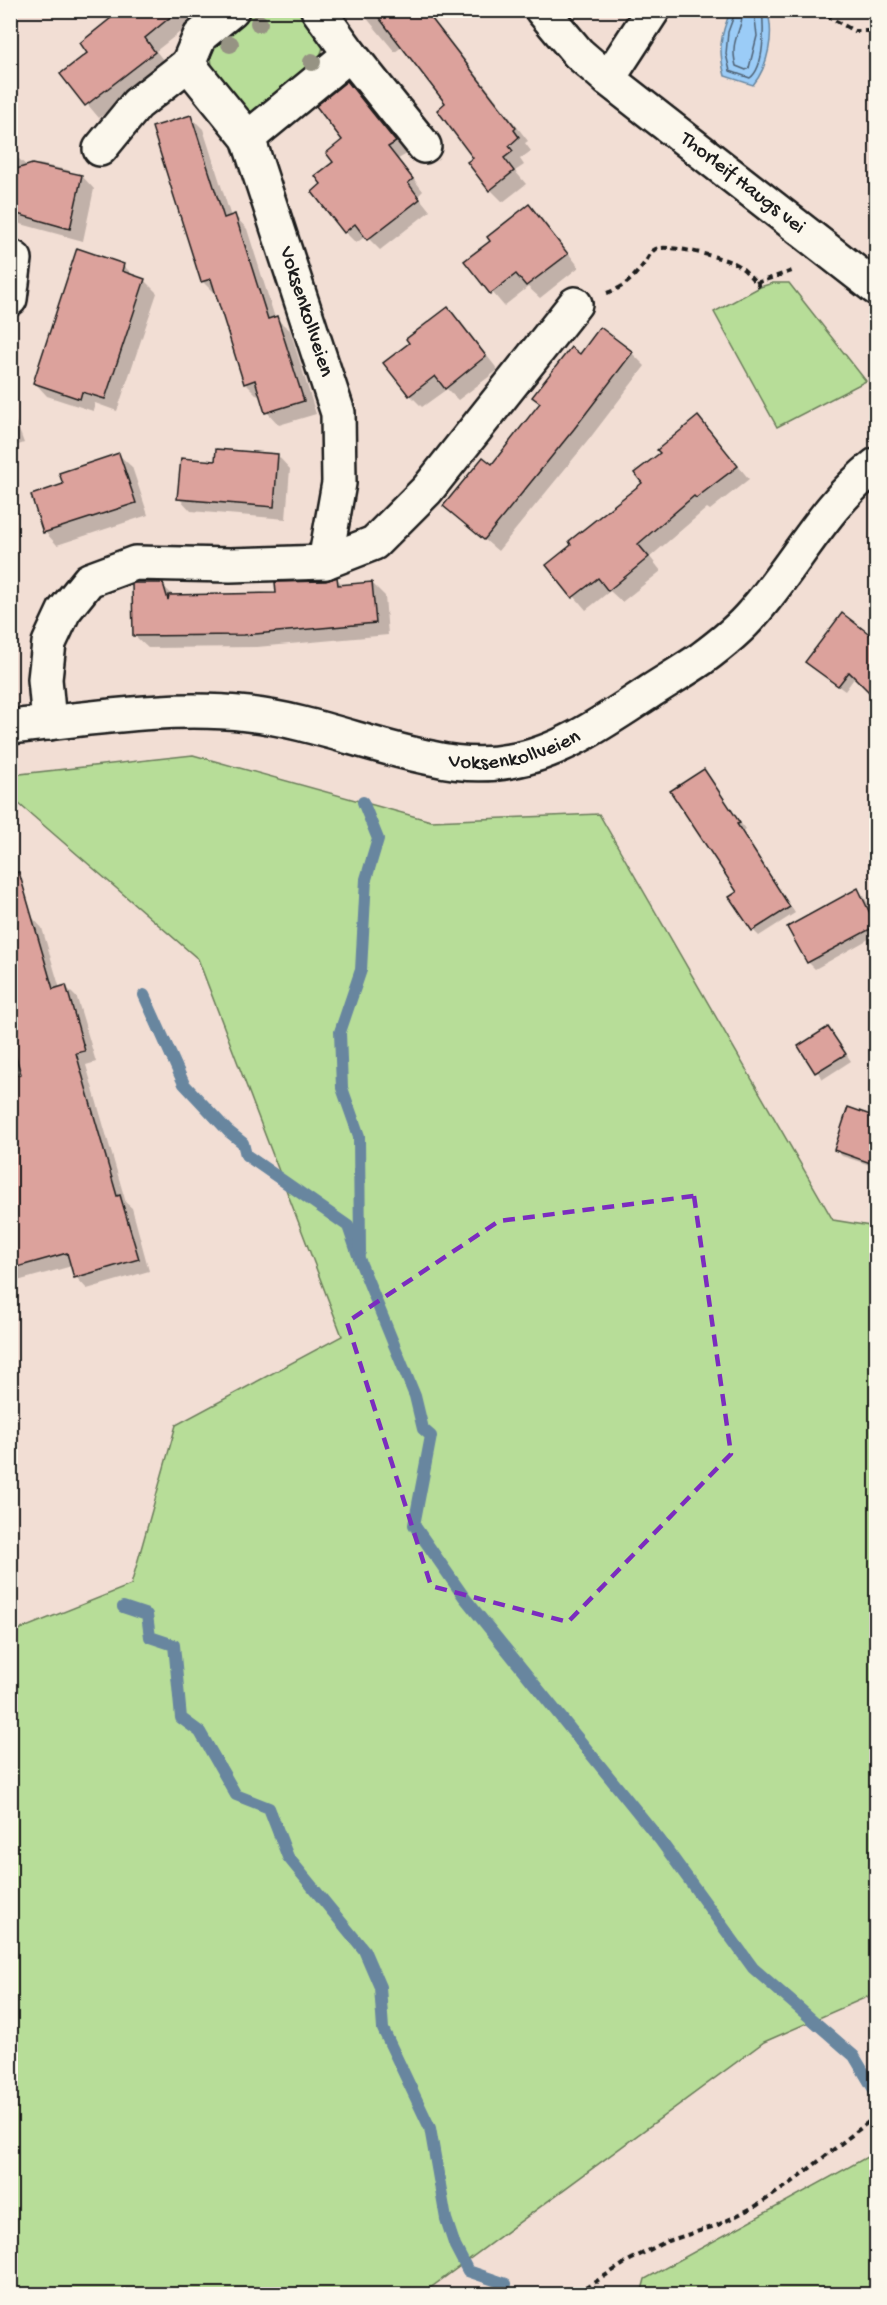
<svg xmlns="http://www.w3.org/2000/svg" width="887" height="2305" viewBox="0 0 887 2305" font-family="'Gochi Hand',sans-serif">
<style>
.green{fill:#b7dd98;stroke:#6a7c5a;stroke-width:1.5}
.water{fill:#9bccf7;stroke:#68869f;stroke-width:1.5}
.shadow{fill:#0003}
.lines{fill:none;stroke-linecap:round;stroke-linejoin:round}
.shore{stroke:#4f6274;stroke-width:1.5}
.stream{stroke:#68869f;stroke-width:12}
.building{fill:#dca29c;stroke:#1c1c1c;stroke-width:1.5}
.minor-casing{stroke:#1c1c1c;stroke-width:38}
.path{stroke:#1c1c1c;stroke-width:4;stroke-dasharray:6 4.5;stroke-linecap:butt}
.minor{stroke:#fbf7ec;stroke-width:33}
.tree{fill:#969383}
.marked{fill:none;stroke:#7b2cbf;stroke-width:4.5;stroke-dasharray:12 8;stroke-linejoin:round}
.labels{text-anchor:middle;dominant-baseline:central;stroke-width:5;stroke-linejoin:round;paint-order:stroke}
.street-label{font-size:21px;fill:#1c1c1c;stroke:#fbf7ec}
</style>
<rect width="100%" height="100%" fill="#f2ded4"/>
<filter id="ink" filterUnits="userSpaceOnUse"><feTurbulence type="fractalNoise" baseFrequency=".0167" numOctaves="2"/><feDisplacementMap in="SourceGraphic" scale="12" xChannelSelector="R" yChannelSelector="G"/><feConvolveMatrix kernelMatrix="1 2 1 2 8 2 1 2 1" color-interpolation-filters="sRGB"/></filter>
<g filter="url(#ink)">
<g class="green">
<path d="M246,11H305C310,18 321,29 323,37C329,66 279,96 259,112L251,114L243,112L217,83L212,67L211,56L217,41Z"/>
<path d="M773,283H789L866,381L777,427L714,312L760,287Z"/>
<path d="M193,755L431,821L599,814L833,1220L876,1227V1993L764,2042L422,2294H11V1633L131,1585L176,1425L342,1336L198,959L11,797V775Z"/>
<path d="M876,2152V2287L859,2294H641L645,2279Z"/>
</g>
<path class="water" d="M731,10L767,11C775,33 768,67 753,85L725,76C718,49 720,36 731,10Z"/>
<g class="shadow">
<path d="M124,10H208L156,51L167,65L99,118L62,74L89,53Z"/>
<path d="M360,10H426L528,141L525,143L531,151L520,159L524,165L515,171L526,184L503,202L491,190L448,104L403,46L395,52Z"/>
<path d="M347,83L407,154L398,159L423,191L418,196L430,211L380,250L366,236L356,243L345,232L323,185L344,141Z"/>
<path d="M190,116L203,129L231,217L235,216L247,229L275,318L290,330L316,414L279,425L267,412L261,395L258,396L245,383L217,294H215L203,282L154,128Z"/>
<path d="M10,151L28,167L39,164L68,170L73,174L82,176L94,189L83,241L10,221Z"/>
<path d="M529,206L542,219L579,267L540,298L528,287L504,306L466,261L492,241Z"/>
<path d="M123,265L135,277L144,280L157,293L117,411L95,403L93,411L47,396L35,383Z"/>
<path d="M448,309L460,321L498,370L458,400L447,389L422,407L410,395L411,343Z"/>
<path d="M601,329L632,353L645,366L587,442L498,551L445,506L492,467Z"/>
<path d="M10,406L24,443L10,448Z"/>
<path d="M698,418L749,479L710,510L707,508L650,557L661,571L622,602L610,591L586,610L548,565L644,483L662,453Z"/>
<path d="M119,455L132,467L148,515L57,545L45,532L65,485Z"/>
<path d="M278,456L290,469L286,519L191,511L179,498L216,462Z"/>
<path d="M337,579L344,586L372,583L385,596L388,635L257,647L148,648L135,636L162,585L174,596L278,594Z"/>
<path d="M874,639L876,641V649L874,653L876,655V697L855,677L845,691L813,668Z"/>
<path d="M703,771L745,829L742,831L795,913L759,936L753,930L739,892Z"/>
<path d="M857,890L864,896L876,920V935L815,969L809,963L789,927Z"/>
<path d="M31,916L42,928L60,989L66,987L77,998L96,1062L86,1065L126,1203L132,1208L149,1271L87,1289L76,1277L72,1266L10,1283V1078L23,1075Z"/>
<path d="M828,1028L851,1061L823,1079L800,1047Z"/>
<path d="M849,1109L876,1118V1167L842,1156L836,1150Z"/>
</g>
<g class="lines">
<g class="shore">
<path d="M736,10L728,32L726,54L730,71L750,78C765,67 764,28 762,10"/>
<path d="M743,10C742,33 729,39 736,66L746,70L749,68L757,36L754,10"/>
</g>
<g class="stream">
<path d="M144,995L184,1084L228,1131L243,1143L246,1155L348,1226L361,1264L415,1396L423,1429L431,1436L414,1525L464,1597L660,1840L753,1968L854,2056L876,2093"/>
<path d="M360,1252L359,1136L342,1088L340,1032L361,970L366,879L378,839L363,802"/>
<path d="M123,1607L147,1615L150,1637L174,1645L181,1718L200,1732L236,1795L269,1808L288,1857L364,1950L380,1987L383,2029L430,2128L446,2219L455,2246L468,2271L506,2284"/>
</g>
</g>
<g class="building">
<path d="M121,10H179L145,38L155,52L85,106L60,74L87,53L80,43Z"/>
<path d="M373,10H425L516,128L514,130L519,137L509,146L513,151L504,158L514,171L489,191L467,162L473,158L437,110L445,103Z"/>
<path d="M347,81L396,142L388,147L413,179L408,183L420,199L367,240L355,224L344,233L312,192L321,184L315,176L333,162L326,153L342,140L316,106Z"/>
<path d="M191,115L224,218L235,214L268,319L277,316L304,401L265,413L255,380L244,384L211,279L201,282L152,127Z"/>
<path d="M32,164L82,175L70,229L10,212V171Z"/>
<path d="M529,204L568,254L526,286L516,274L490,294L464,261L490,241L487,237Z"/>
<path d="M77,248L124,264L122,271L145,279L105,399L82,392L80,399L33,383Z"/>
<path d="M448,307L486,356L445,389L435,376L409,396L383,363L409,343L406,339Z"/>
<path d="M600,327L633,352L574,429L484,540L443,506L483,457L492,464L540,403L532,397L571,347L580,354Z"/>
<path d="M698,416L738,466L696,498L694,496L638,544L649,557L608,591L598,578L572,598L546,565L571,545L569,541L642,483L634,473L660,453L657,450Z"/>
<path d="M216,449L278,454L274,507L177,499L181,458L215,461Z"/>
<path d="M119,453L136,503L43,533L31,495L63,484L59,473Z"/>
<path d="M337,577L338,585L372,582L376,623L244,635L133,636L132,584L134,583H163L168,600L169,595L276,593L275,582L326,581Z"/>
<path d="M842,613L876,639V699L849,672L838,686L805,662Z"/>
<path d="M704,769L740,823L737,824L790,907L752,931L729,897L737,892L670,791Z"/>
<path d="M19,872L53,989L66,985L85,1051L76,1053L117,1196L120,1195L139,1259L74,1278L67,1253L10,1269V1077L21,1074L10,1037V874Z"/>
<path d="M858,888L876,926L807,963L787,927Z"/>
<path d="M828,1027L846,1054L815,1073L798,1046Z"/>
<path d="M848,1107L876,1117V1165L834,1150Z"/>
</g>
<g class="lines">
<defs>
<g id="minor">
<path id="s1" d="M542,10L578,53L608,79L876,288"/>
<path d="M350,54L424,146"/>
<path d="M608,79L653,10"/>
<path d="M248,138L350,54L318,10"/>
<path d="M100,149L137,104L188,64"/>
<path d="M10,256L15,259L10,299"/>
<path d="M325,562L374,543L427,490L575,304"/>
<path d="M49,723L45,679L49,643L64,611L89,580L135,563L230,565L325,562L339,483L338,413L248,138L188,64L200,36L232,10"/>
<path id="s2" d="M10,727C89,719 169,705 248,714C311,721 369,746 431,758C457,764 484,766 510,761C561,753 608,719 651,691C668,680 685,670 701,659C720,645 738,631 753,613C796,564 824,506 876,465"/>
</g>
</defs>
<use href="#minor" class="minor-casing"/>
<g class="path">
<path d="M817,10L854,31H876"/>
<path d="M756,283L795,270"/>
<path d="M607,293C626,287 634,277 646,261C648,258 651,252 654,250C664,242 724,258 736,264C745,269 753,280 760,287"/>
<path d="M576,2294L630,2260L665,2242L718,2225L756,2206L791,2183L876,2116"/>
<path d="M595,2294L597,2283"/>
</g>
<use href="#minor" class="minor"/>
</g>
<g class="tree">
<circle cx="259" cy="23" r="9"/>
<circle cx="230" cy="44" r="9"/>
<circle cx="312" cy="62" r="9"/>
</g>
</g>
<path class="marked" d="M694,1196L731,1454L568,1622L431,1586L347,1322L499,1221Z"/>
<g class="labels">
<g class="street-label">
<text stroke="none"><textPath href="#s1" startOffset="266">Thorleif Haugs vei</textPath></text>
<text transform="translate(305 312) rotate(72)">Voksenkollveien</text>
<text stroke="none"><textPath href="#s2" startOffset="513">Voksenkollveien</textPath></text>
</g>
</g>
<rect width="887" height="2305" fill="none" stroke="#fbf7ec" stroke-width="36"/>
<rect x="18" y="18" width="851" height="2269" fill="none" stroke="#1c1c1c" stroke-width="2" filter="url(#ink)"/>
</svg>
